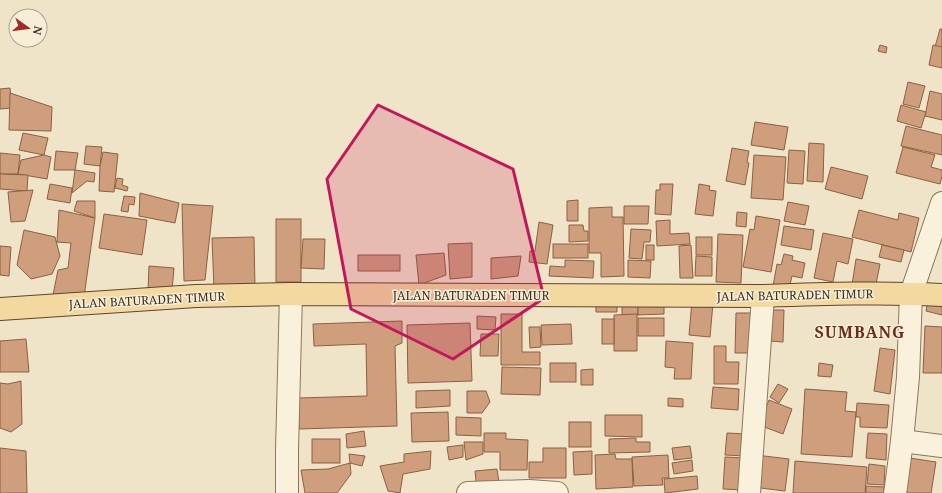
<svg xmlns="http://www.w3.org/2000/svg" width="942" height="493" viewBox="0 0 942 493" font-family="'Noto Serif',serif">
<style>
.building{fill:#cf9f7d;stroke:#8d5f41}
.lines{fill:none;stroke-linecap:round;stroke-linejoin:round}
.minor-casing{stroke:#8d765c;stroke-width:24}
.major-casing{stroke:#5b4430;stroke-width:24}
.minor{stroke:#faf1dc;stroke-width:22}
.major{stroke:#f3d9a0;stroke-width:22}
.marked{fill:#c2185b;fill-opacity:0.2;stroke:#c2185b;stroke-width:3;stroke-linejoin:round}
.labels{text-anchor:middle;dominant-baseline:central;stroke-width:3;stroke-linejoin:round;paint-order:stroke}
.street-label{font-size:12px;fill:#3d2e20;stroke:#f7eed8}
.district-label{font-size:16px;font-weight:bold;letter-spacing:1px;fill:#6b2e1e;stroke:#f7eed8}
</style>
<rect width="100%" height="100%" fill="#f0e4c8"/>
<g class="building">
<path d="M940,29H942V48L935,47Z"/>
<path d="M880,45L887,47L886,53L878,51Z"/>
<path d="M933,45L942,47V68L929,65Z"/>
<path d="M908,82L925,86L919,108L903,104Z"/>
<path d="M10,88L12,108L0,109V89Z"/>
<path d="M930,91L942,94V120L925,116Z"/>
<path d="M10,93L52,107L51,131L9,130Z"/>
<path d="M901,105L926,112L921,128L897,121Z"/>
<path d="M755,122L788,127L784,150L751,145Z"/>
<path d="M906,126L942,135V155L901,146Z"/>
<path d="M23,133L48,138L44,155L19,150Z"/>
<path d="M809,143L824,144L823,182L807,181Z"/>
<path d="M86,146L102,147L100,166L84,164Z"/>
<path d="M903,147L935,155L931,167L942,170V176L940,184L896,173Z"/>
<path d="M732,148L749,151L747,162L749,163L745,185L726,181Z"/>
<path d="M789,150L805,151L803,184L787,183Z"/>
<path d="M56,151L78,153L75,170H54Z"/>
<path d="M103,152L118,154L114,192L99,191L100,166Z"/>
<path d="M0,153L20,155L18,174H0Z"/>
<path d="M44,155L51,157L47,179L18,174L21,160Z"/>
<path d="M754,155L786,157L783,200L751,198Z"/>
<path d="M831,167L868,176L862,199L825,189Z"/>
<path d="M75,170L95,173L94,182L87,181L72,193Z"/>
<path d="M0,174L28,175L27,191L0,189Z"/>
<path d="M117,178L123,179L122,185L128,187L127,191L115,188Z"/>
<path d="M50,184L72,188L70,203L47,199Z"/>
<path d="M660,184H673L671,215L655,214L656,190H660Z"/>
<path d="M699,184L710,186L709,190L716,191L713,216L695,214Z"/>
<path d="M33,190L25,221L11,222L8,192Z"/>
<path d="M140,193L179,203L175,223L139,216Z"/>
<path d="M124,196L135,197L134,205L129,204L128,212L121,211Z"/>
<path d="M578,200V221H567V201Z"/>
<path d="M77,201H95V218L74,211Z"/>
<path d="M788,202L809,206L805,225L784,221Z"/>
<path d="M182,204L213,206L205,280L184,281Z"/>
<path d="M624,206H649L648,224H624Z"/>
<path d="M612,207V217H623L624,276L601,277V253H589V208Z"/>
<path d="M59,210L95,218L84,297L53,295L58,270L68,268L71,243L57,242Z"/>
<path d="M859,210L898,220L899,213L919,218L911,252L852,237Z"/>
<path d="M737,212L747,213L746,227L736,226Z"/>
<path d="M104,214L147,220L142,255L99,248Z"/>
<path d="M756,216L780,220L771,272L743,267L750,229L754,230Z"/>
<rect x="276" y="219" width="25" height="63"/>
<path d="M670,220V234L689,233L690,244L657,246L656,221Z"/>
<path d="M539,222L553,225L547,264L529,262L530,251H535Z"/>
<path d="M569,225H583L584,231H588V241L569,242Z"/>
<path d="M784,226L814,230L811,250L781,245Z"/>
<path d="M631,229L651,230L650,242H644L642,259L629,258Z"/>
<path d="M24,230L55,237L60,256L52,274L31,279L17,265Z"/>
<path d="M823,233L853,239L848,264L837,261L833,282L814,278Z"/>
<path d="M718,234L743,235L741,283L716,282Z"/>
<path d="M254,237L255,288L214,289L212,238Z"/>
<rect x="696" y="237" width="16" height="18"/>
<path d="M303,239H325L324,269L301,268Z"/>
<path d="M472,243V277L450,279L448,244Z"/>
<rect x="553" y="244" width="35" height="14"/>
<rect x="646" y="245" width="8" height="15"/>
<path d="M691,245L693,278H680L679,246Z"/>
<path d="M882,245L904,250L901,262L879,257Z"/>
<path d="M0,246L11,247L9,276L0,275Z"/>
<path d="M444,253L446,275L419,285L416,255Z"/>
<path d="M784,254L793,256L792,260L805,263L802,278L792,276L789,289L773,286L777,264L781,265Z"/>
<rect x="358" y="255" width="42" height="16"/>
<path d="M521,256L518,276L491,279V258Z"/>
<path d="M696,256L712,257V276H695Z"/>
<path d="M856,259L880,264L875,289L852,285Z"/>
<path d="M565,260L594,261L593,278L549,276L550,266L565,267Z"/>
<path d="M628,260L651,261L650,278L628,277Z"/>
<path d="M149,266L174,268L172,291L148,290Z"/>
<path d="M617,300V312H596V301Z"/>
<rect x="622" y="301" width="16" height="14"/>
<path d="M692,301L713,303L710,337L689,335Z"/>
<path d="M928,301L942,302V315L926,311Z"/>
<path d="M638,305H664V314L638,315Z"/>
<path d="M770,310H784L783,342L770,341Z"/>
<path d="M736,313H755L754,353H735Z"/>
<path d="M501,314H522V352H540V365H501Z"/>
<path d="M637,314V351H614V315Z"/>
<path d="M477,316L496,317L495,330L477,329Z"/>
<rect x="638" y="318" width="26" height="18"/>
<rect x="602" y="319" width="12" height="25"/>
<path d="M402,321V343L395,346L397,426L299,429L298,398L367,396L366,344L314,346L313,324Z"/>
<path d="M470,323L472,381L408,383L407,325Z"/>
<path d="M571,324L572,344L542,345L541,325Z"/>
<path d="M925,326L942,327V373H923Z"/>
<path d="M529,327H540L541,347L530,348Z"/>
<path d="M481,334H499L498,356H480Z"/>
<path d="M26,339L29,372H0V341Z"/>
<path d="M666,341L693,343L691,379H674L675,368L665,367Z"/>
<path d="M714,346H726V362H739L738,384H714Z"/>
<path d="M880,348L895,350L890,394L874,391Z"/>
<rect x="550" y="363" width="26" height="19"/>
<path d="M819,363L833,365L831,377L818,376Z"/>
<path d="M502,367L541,368L540,395L501,394Z"/>
<path d="M593,369V385H581V370Z"/>
<path d="M21,381L22,424L11,432L0,428V383L8,384Z"/>
<path d="M778,384L788,389L779,403L770,397Z"/>
<path d="M713,387L739,389L738,410L711,408Z"/>
<path d="M805,389L847,392L845,411L856,412L852,457L801,454Z"/>
<path d="M450,390V406L416,408V391Z"/>
<path d="M467,391H486L490,402L482,413H467Z"/>
<path d="M668,398L683,399V407L668,406Z"/>
<path d="M769,400L792,409L783,434L759,425Z"/>
<path d="M857,403L889,405L887,428L860,427V417H856Z"/>
<path d="M448,412L449,441L412,442L411,413Z"/>
<path d="M605,415H642V437L605,436Z"/>
<path d="M456,417L481,418V436L456,435Z"/>
<rect x="569" y="422" width="22" height="25"/>
<path d="M364,431L366,446L347,448L346,434Z"/>
<path d="M484,433H506V439L528,440L527,470H500V452H484Z"/>
<path d="M727,433L747,434L745,456L725,455Z"/>
<path d="M868,433L887,434L886,460L866,458Z"/>
<path d="M636,438V442H650V452L609,453V439Z"/>
<rect x="312" y="439" width="28" height="24"/>
<path d="M464,442H483V454L466,460Z"/>
<path d="M463,445V457L449,460L447,447Z"/>
<path d="M690,446L692,458L674,460L672,448Z"/>
<path d="M0,448L26,451L27,493H0Z"/>
<path d="M543,448H566V478H529V462H543Z"/>
<path d="M431,451L430,469L403,474L400,493L388,491L380,466L404,462V454Z"/>
<path d="M592,451V474L574,475L573,452Z"/>
<path d="M349,454L365,456L362,466L350,463Z"/>
<path d="M615,454L616,459H632L633,487L596,489L595,455Z"/>
<path d="M668,455L669,478H662L663,485L634,486L632,457Z"/>
<path d="M756,455L789,459L785,491L752,487Z"/>
<path d="M725,457L746,458L744,490L723,489Z"/>
<path d="M903,457L936,462L931,493H898Z"/>
<path d="M692,460L693,471L674,474L672,463Z"/>
<path d="M795,461L867,467L865,493H793Z"/>
<path d="M350,463L351,474L337,493H305L301,470L328,469Z"/>
<path d="M869,464L885,466L884,485L867,484Z"/>
<path d="M497,469L500,489L477,491L475,471Z"/>
<path d="M697,476L698,489L665,493L664,479Z"/>
<path d="M866,486L884,487V493H866Z"/>
</g>
<g class="lines">
<defs>
<g id="minor">
<path d="M902,441L942,446"/>
<path d="M287,493V450L291,294"/>
<path d="M468,493L529,491L557,493"/>
<path d="M749,493L763,296"/>
<path d="M895,493L896,487L902,441L908,377L911,294L942,203"/>
</g>
<path id="major" d="M0,309L196,296L291,294L763,296C823,294 882,292 942,295"/>
</defs>
<use href="#minor" class="minor-casing"/>
<use href="#major" class="major-casing"/>
<use href="#minor" class="minor"/>
<use href="#major" class="major"/>
</g>
<path class="marked" d="M378,105L513,169L544,298L453,359L351,309L327,179Z"/>
<g class="labels">
<g class="street-label">
<text x="471" y="295">JALAN BATURADEN TIMUR</text>
<text transform="translate(795 295) rotate(-1)">JALAN BATURADEN TIMUR</text>
<text transform="translate(147 300) rotate(-3)">JALAN BATURADEN TIMUR</text>
</g>
<g class="district-label">
<text x="860" y="332">SUMBANG</text>
</g>
</g>
<g transform="translate(28 28) rotate(104)"><circle r="19" fill="#f7eed8" stroke="#ada18e"/>
<path d="M0-3L7 15L0 10L-7 15Z" fill="#9e2a2b"/>
<text y="-6" font-size="11" font-weight="bold" text-anchor="middle" fill="#3d2e20">N</text>
</g>
</svg>
